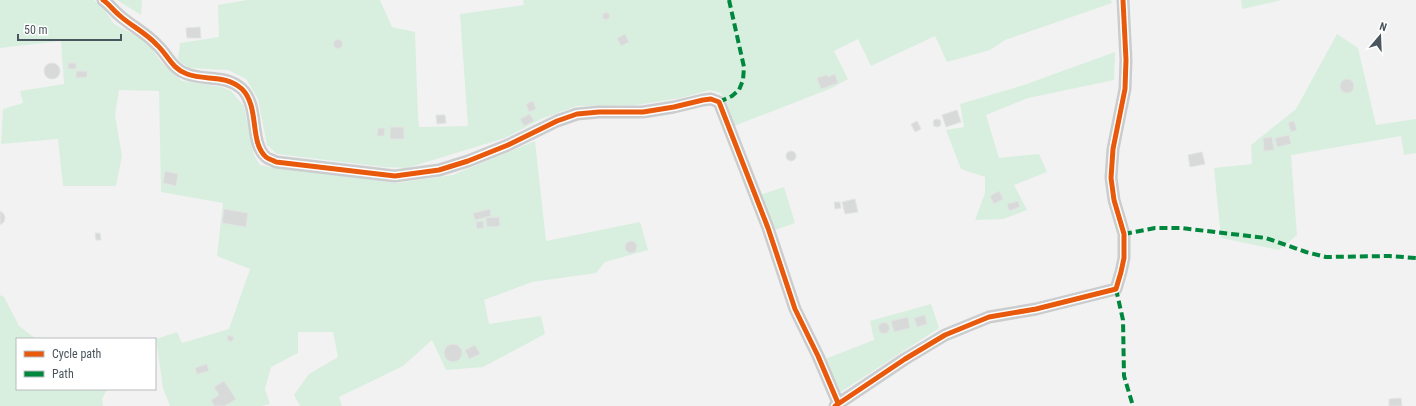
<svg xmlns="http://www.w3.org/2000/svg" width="1416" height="406" viewBox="0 0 1416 406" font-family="'Roboto Condensed',sans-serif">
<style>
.green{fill:#d8efdf}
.building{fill:#d8dada;stroke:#e3e4e4}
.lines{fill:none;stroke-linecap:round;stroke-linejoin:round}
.minor{stroke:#cacccd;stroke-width:13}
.quiet{stroke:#00873e;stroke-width:4;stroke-dasharray:8 4;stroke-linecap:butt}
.cycleway-casing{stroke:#fff;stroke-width:8}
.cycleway{stroke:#e8590c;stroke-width:5}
</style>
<rect width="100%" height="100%" fill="#f2f2f2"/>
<g class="green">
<path d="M0,0H94L102,6L114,24L146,41L162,63L182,81L222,87L231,91L244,106L254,155L260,165L271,167L397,183L453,175L535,141L546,241L640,222L648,250L605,262L596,273L532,282L484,300L489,324L541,316L545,334L483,367L446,370L432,340L403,366L339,397L342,406H300L294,395L309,374L338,357L333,332H298V353L271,367L265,389L270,404L261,406H170L163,388L156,339L177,332L182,343L229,329L250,269L217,256L223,203L161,192L159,91L119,90L115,115L122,156L116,186H63L58,139L1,144L3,109L23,103L20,91L64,84L61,41L0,48Z"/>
<path d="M117,0H142L141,15Z"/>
<path d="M247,0H380L392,27L415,32L418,117L419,127L468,126L460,14L524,5L523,0H1111L1112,3L1005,40L990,50L947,62L935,36L871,66L858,39L834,51L848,79L832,88L734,126L721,93L710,90L681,98L636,105L577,106L541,119L505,138L407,168L383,167L277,154L267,145L258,99L246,79L228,70L189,68L178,60L180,43L219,37L218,5Z"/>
<path d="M1241,0H1282L1242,9Z"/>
<path d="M1337,34L1358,48L1376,125L1416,119V153L1404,155L1401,136L1291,155L1297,235L1279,250L1221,238L1214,168L1252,164L1251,145L1296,109Z"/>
<path d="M1115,52L1114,80L1028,98L986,115L999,158L1039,154L1047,172L1014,185L1027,210L1003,219L975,220L985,193V177L961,169L946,130L964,127L960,104L1024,85Z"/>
<path d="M784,187L795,223L775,230L760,195Z"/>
<path d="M0,295L4,297L19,326L36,339H17V389H107L102,399L103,406H0Z"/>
<path d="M931,304L939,328L839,393L825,359L874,340L870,321Z"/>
</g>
<g class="building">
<circle cx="606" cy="16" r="3.5"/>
<path d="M200,27L201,38H187L186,28Z"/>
<path d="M625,34L629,42L621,46L617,38Z"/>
<circle cx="338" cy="44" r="4.5"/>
<circle cx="52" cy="71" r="8"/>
<rect x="68" y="63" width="8" height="6"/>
<path d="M76,71H87V77L76,78Z"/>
<path d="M835,74L838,83L821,89L817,78L827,75L828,77Z"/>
<circle cx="1347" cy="86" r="7"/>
<path d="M533,101L536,109L529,112L526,104Z"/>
<path d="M957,110L961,122L946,127L942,115Z"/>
<path d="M530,114L534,121L524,126L520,119Z"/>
<path d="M436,115H445L446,123L437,124Z"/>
<circle cx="937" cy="123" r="4"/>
<path d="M917,121L921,129L915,132L911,124Z"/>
<path d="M1294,121L1297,130L1291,132L1288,123Z"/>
<rect x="390" y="127" width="14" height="12"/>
<path d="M378,128H385L384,136H377Z"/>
<path d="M1289,135L1291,144L1277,147L1275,138Z"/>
<path d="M1272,137L1274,150L1264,151L1263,138Z"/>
<circle cx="791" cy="156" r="5"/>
<path d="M1202,152L1205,164L1190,167L1188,155Z"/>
<path d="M165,171L178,174L176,186L163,183Z"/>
<path d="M999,191L1003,199L994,204L990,196Z"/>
<path d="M855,199L858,212L845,214L842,202Z"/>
<path d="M1018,201L1020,207L1009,211L1007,204Z"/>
<path d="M834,202H840L841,208L835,209Z"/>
<path d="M224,209L248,213L246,227L222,223Z"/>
<path d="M490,209L491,216L475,220L473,213Z"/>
<path d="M0,211L3,213L5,217L4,222L0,225Z"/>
<path d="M499,217L500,226L487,227L486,218Z"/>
<path d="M483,221L484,228L477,229L476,222Z"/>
<path d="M95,233H100L101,240H96Z"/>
<circle cx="631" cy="247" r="6"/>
<path d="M925,315L927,324L917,327L914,318Z"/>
<path d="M908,317L910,328L894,332L891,321Z"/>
<circle cx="884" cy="328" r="5.5"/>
<path d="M228,335L234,337L232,342L227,340Z"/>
<circle cx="453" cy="353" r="9"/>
<path d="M475,345L480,354L469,359L465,350Z"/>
<path d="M207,364L209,371L197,374L195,368Z"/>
<path d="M224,381L236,399L225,406H214L211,400L219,395L214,387Z"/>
<path d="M1401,398L1402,406H1389V399Z"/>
</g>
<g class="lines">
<g class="minor">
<path d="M103,0C109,4 113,10 119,15C131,26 145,32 157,45C168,55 172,69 187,74C206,81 225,74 242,89C260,107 249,142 266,157C268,159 273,160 276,162L395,176L439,170L468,161L508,145L557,121L577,114L599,112H643L674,107L703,100L711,99L719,102L768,228L795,309L818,356L838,403"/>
<path d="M835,406L905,359L945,335L989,317L1036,309L1116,289L1121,272L1124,258V234L1114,200L1111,178L1113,149L1125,89L1126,60L1123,0"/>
</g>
<g class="quiet">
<path d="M719,102L732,96L739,90L743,80L744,67L729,0"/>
<path d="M1124,234L1155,228H1181L1266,238L1306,252L1326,257L1389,256L1416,258"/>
<path d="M1116,289L1123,320L1124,376L1133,406"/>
</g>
<defs>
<g id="cycleway">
<path d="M103,0C109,4 113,10 119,15C131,26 145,32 157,45C168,55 172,69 187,74C206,81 225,74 242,89C260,107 249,142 266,157C268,159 273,160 276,162L395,176L439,170L468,161L508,145L557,121L577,114L599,112H643L674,107L703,100L711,99L719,102L768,228L795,309L818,356L838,403"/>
<path d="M835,406L905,359L945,335L989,317L1036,309L1116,289L1121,272L1124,258V234L1114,200L1111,178L1113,149L1125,89L1126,60L1123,0"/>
</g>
</defs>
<use href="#cycleway" class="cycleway-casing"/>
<use href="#cycleway" class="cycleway"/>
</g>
<rect x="16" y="338" width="140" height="52" fill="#ffffff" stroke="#b7bbbe"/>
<rect x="24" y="351" width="20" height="6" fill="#e8590c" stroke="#b7bbbe"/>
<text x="52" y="358" font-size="12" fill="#4a565d">Cycle path</text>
<rect x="24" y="371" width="20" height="6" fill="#00873e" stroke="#b7bbbe"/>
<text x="52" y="378" font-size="12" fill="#4a565d">Path</text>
<g transform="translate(1380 36) rotate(19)" stroke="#ffffff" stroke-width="3" paint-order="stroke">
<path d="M0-3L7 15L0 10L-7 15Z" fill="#4a565d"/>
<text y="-6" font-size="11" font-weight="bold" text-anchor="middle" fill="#4a565d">N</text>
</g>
<path d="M18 34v6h103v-6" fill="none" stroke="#4a565d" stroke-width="2"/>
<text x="24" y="34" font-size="12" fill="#4a565d" stroke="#ffffff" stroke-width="3" paint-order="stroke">50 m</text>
</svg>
